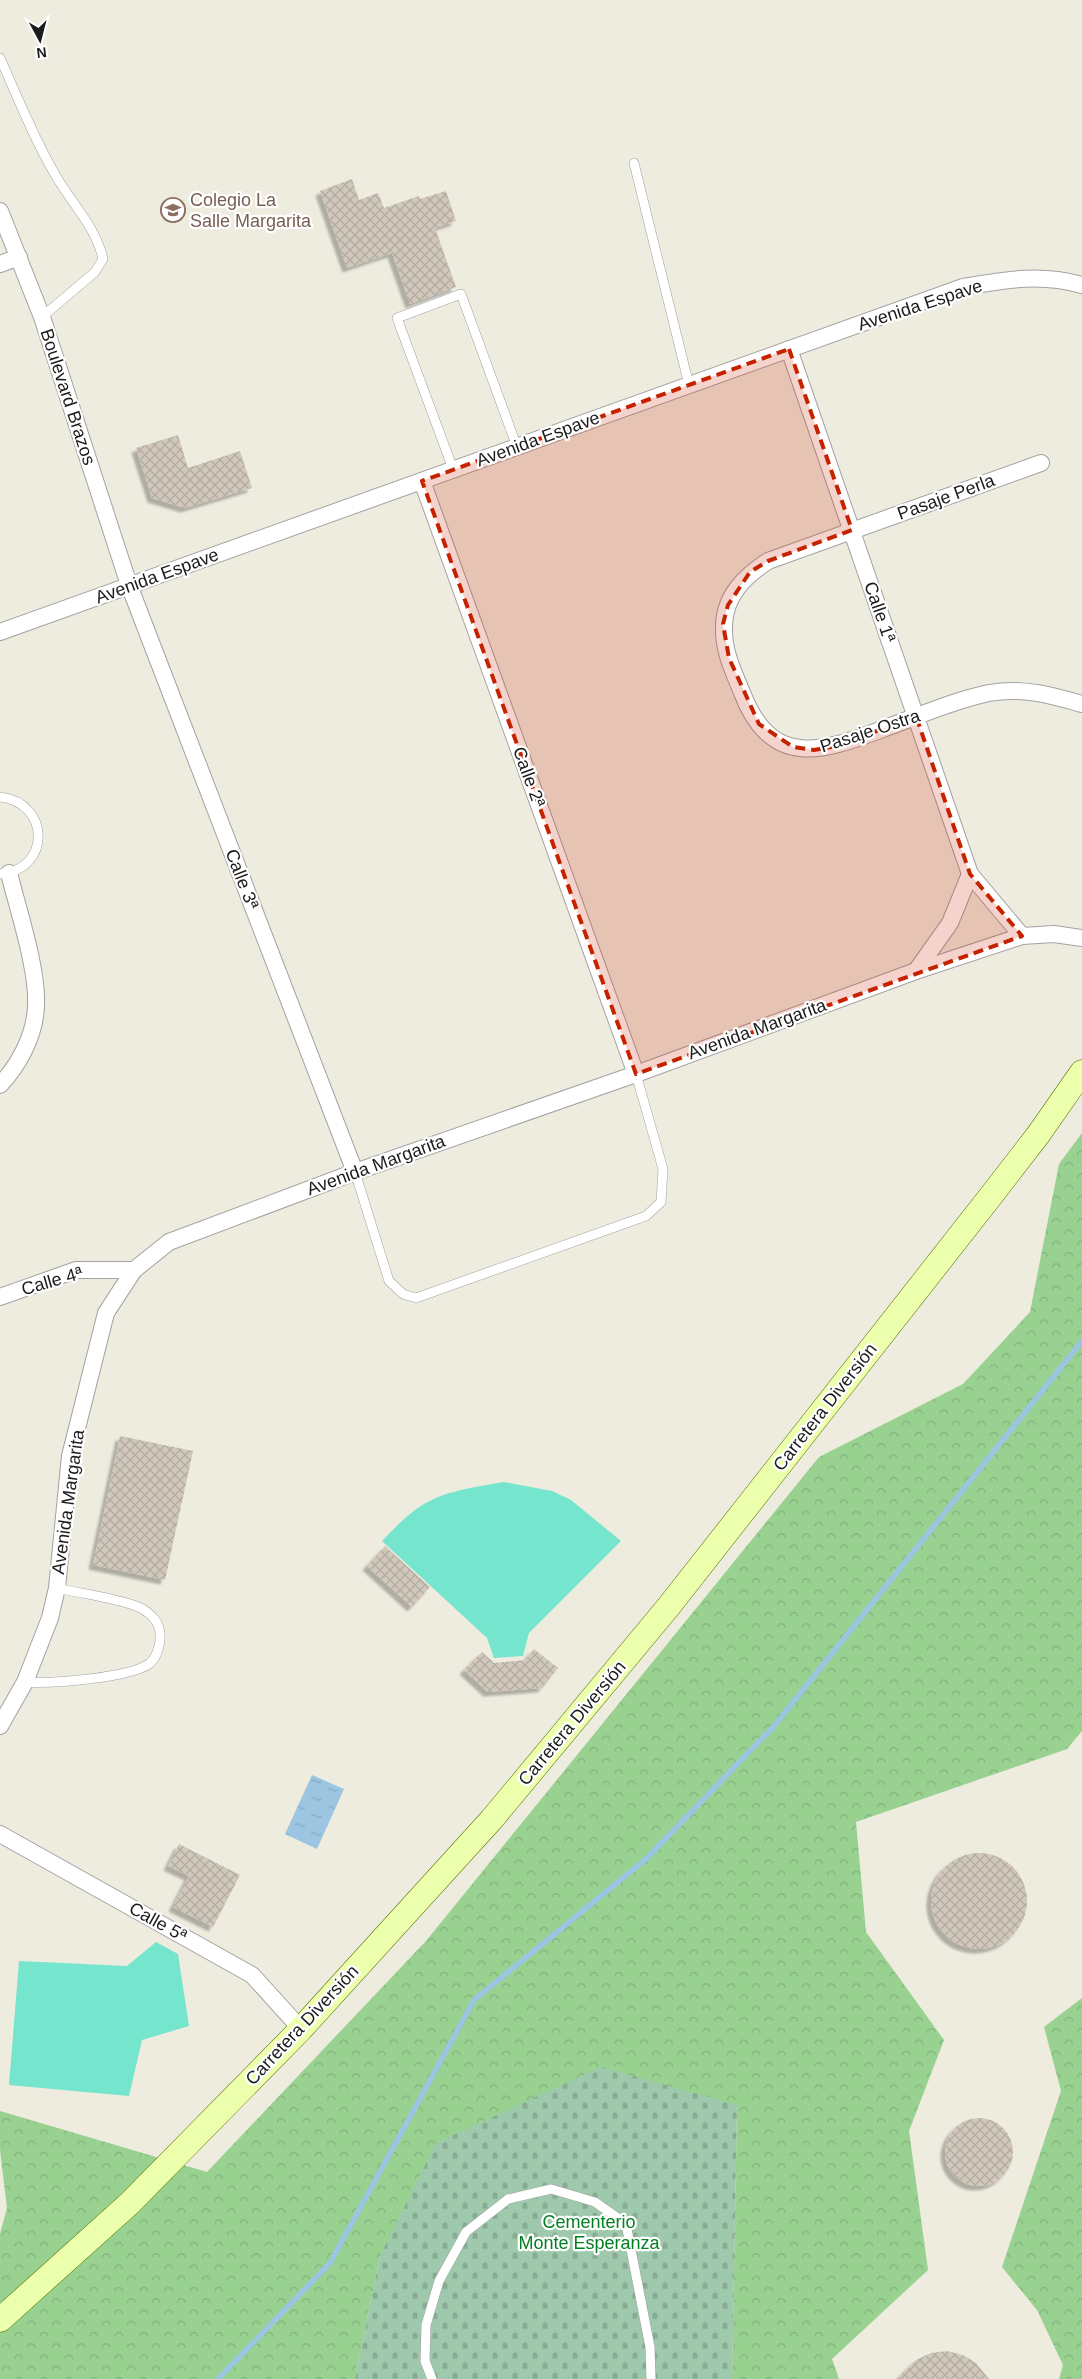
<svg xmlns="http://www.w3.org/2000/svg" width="1082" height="2379" viewBox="0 0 1082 2379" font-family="Arial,sans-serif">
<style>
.forest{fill:url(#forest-crowns)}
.cemetery{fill:url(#cemetery-stones)}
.pitch{fill:#75e5cd}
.water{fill:url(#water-ripples)}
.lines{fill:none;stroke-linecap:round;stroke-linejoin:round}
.stream{stroke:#9bc5e0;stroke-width:5.5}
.building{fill:url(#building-cross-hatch);filter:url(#shadow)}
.lane-casing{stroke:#a2a2a2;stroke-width:10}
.street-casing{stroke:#a2a2a2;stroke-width:18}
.secondary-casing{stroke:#547400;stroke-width:25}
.lane{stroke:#fff;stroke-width:9}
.street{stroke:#fff;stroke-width:16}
.secondary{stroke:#ecffac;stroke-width:24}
.marked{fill:#c62200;fill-opacity:0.2;stroke:#c62200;stroke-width:4;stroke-dasharray:10 6;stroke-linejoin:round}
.labels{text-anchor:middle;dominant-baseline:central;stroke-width:4.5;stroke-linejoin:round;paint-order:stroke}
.education-label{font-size:18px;fill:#785e54;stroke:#fff;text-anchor:start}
.street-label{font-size:18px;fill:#1b1b1b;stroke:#fff}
.park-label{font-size:18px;fill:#028022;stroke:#fff}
</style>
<defs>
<pattern id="forest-crowns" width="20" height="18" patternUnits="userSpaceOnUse" patternTransform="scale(1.25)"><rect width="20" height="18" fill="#98d190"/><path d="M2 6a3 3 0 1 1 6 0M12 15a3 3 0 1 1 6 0" fill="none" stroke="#82b37c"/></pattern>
<pattern id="cemetery-stones" width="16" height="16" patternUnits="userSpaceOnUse" patternTransform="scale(1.25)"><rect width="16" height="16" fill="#9ec9ac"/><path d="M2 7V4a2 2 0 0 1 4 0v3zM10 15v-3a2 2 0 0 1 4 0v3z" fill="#88ac93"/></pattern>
<pattern id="water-ripples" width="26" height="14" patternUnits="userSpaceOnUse" patternTransform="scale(1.25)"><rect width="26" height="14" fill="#9bc5e0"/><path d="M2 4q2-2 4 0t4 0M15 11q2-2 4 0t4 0" fill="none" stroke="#85a9c0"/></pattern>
<pattern id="building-cross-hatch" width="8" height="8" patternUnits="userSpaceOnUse" patternTransform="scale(1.25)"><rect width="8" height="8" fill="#d1c8bc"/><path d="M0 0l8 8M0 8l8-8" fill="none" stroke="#b3aba1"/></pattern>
<filter id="shadow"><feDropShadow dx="-4.5" dy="4.5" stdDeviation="1" flood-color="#0004"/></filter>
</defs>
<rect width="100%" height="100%" fill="#eeebdf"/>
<g class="forest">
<path d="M1082,1133V1731L1067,1749L856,1822L866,1932L944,2040L909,2131L928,2270L832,2359L839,2379H732L737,2105L380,2256L355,2379H0V2234L7,2208L0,2150V2111L207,2172L426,1941L819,1457L963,1384L1030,1312L1059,1164Z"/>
<path d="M1082,1998V2379H1059L1063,2365L1037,2310L1002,2267L1061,2091L1044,2027Z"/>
</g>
<path class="cemetery" d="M601,2067L737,2105L732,2379H355L380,2256L436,2143Z"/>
<g class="pitch">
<path d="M504,1482L552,1491L571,1500L621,1541L529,1633L523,1656L494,1658L487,1638L382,1541C391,1532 400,1522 410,1514C437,1491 471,1488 504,1482Z"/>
<path d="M156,1942L178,1954L189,2026L142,2040L129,2096L9,2085L19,1961L127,1966Z"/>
</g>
<path class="water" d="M312,1775L344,1789L317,1849L285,1834Z"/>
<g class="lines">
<path class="stream" d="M218,2379L330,2263L474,2000L646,1859L774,1726L1082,1341"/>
</g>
<g class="building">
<path d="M352,179L359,200L378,193L384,208L419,196L420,199L446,191L456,221L435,228L456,287L410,304L392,253L347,268L320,191Z"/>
<path d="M178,435L188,468L240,451L252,488L185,508L152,498L136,448Z"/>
<path d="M120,1436L193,1451L165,1580L93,1565Z"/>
<path d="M385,1546L430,1587L412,1607L367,1566Z"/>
<path d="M534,1649L558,1668L542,1688L488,1692L464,1670L482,1652L494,1663L525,1660Z"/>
<path d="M179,1844L240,1875L213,1927L173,1907L189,1876L168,1866Z"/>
<circle cx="979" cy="1901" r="48"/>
<circle cx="979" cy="2152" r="34"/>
<path d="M947,2351L963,2355L976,2363L989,2379H897L916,2360L931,2353Z"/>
</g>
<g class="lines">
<defs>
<g id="lane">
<path d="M0,58C18,98 34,139 56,176C72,204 96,227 103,259L95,272L42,317"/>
<path d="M634,163L689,385"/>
<path d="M453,469L397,318L461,294L517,447"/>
<path d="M0,797C51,803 51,870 0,874"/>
<path d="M355,1172L389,1281L403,1294L416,1298L646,1216L661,1202L663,1169L636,1074"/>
<path d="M25,1682C50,1684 128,1678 149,1664C157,1658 161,1643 160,1633C159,1620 147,1610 136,1606C111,1597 82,1594 57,1588"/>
<path d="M432,2379L425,2361L426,2325L439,2281L466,2232L508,2199L551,2189L595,2202L626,2224L650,2347L651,2379"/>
</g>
<g id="street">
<path d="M0,211L42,317L129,585L355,1172"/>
<path d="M0,264L19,257"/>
<path d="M789,349L970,874L1022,936"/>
<path d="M1041,463L768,561C745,576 724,596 724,627C723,651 734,673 743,695C774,773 829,749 888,727C921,715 955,700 989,693C1022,687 1051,695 1082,704"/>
<path d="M422,481L636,1074"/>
<path d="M0,632L963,287C1004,280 1040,273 1082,285"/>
<path d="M916,971L950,923L970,874"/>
<path d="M0,1085C19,1065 35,1035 36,1006C38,969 18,910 9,873"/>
<path d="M0,1297L76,1270H134"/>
<path d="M0,1726L25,1682L50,1618L57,1588L70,1456L106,1313L134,1270L169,1242L355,1172L636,1074L916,971L1022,936L1054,934L1082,938"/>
<path d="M0,1834L252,1975L301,2029"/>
</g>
<path id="secondary" d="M0,2320L130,2203L301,2029L492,1819L669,1606L990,1197L1038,1135L1082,1072"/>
</defs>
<use href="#lane" class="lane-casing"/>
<use href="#street" class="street-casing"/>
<use href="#secondary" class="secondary-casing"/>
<use href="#lane" class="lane"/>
<use href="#street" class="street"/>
<use href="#secondary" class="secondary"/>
</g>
<path class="marked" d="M789,349L852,530L768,561L750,572L728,605L723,624L729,658L759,724L793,747L814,750L837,746L916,716L970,874L1022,936L636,1074L422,481Z"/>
<defs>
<symbol id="school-ring" viewBox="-11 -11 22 22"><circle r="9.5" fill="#fff" stroke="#8d6e63" stroke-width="1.5"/><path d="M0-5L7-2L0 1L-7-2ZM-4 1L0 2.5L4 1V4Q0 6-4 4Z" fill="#8d6e63"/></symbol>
</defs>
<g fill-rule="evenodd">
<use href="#school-ring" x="159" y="196" width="28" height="28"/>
</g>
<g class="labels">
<g class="education-label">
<text x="190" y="200">Colegio La<tspan x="190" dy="21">Salle Margarita</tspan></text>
</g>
<g class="street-label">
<text transform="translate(920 305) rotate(-18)">Avenida Espave</text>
<text transform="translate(68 397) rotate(72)">Boulevard Brazos</text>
<text transform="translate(538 439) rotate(-20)">Avenida Espave</text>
<text transform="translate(946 497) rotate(-20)">Pasaje Perla</text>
<text transform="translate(157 576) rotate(-20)">Avenida Espave</text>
<text transform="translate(880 612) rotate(71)">Calle 1ª</text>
<text transform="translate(870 731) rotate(-18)">Pasaje Ostra</text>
<text transform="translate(529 777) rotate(70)">Calle 2ª</text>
<text transform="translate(242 879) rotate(69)">Calle 3ª</text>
<text transform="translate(757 1029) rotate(-20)">Avenida Margarita</text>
<text transform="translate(376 1165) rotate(-20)">Avenida Margarita</text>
<text transform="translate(52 1281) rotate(-16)">Calle 4ª</text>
<text transform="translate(825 1407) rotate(-52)">Carretera Diversión</text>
<text transform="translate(68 1502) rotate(-82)">Avenida Margarita</text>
<text transform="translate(572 1723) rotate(-50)">Carretera Diversión</text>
<text transform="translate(158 1922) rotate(29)">Calle 5ª</text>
<text transform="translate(302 2025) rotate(-47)">Carretera Diversión</text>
</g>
<g class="park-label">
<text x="589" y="2222">Cementerio<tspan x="589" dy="21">Monte Esperanza</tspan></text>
</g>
</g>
<g transform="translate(40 40) rotate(173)" stroke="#ffffff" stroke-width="4" paint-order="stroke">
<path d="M0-4L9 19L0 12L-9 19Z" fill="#1b1b1b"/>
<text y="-8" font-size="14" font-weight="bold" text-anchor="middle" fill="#1b1b1b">N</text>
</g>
</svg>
